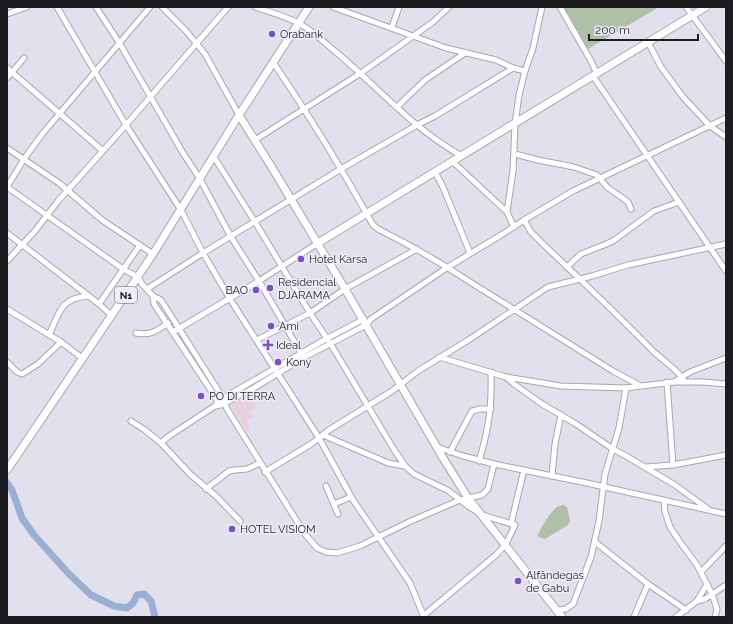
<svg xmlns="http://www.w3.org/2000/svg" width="733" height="624" viewBox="0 0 733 624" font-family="Raleway,sans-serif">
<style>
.medical{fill:#e8d0dc}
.green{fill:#aec0a5}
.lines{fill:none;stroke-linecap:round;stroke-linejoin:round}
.river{stroke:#99b0d4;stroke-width:7}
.minor-casing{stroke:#a7a7b2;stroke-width:7}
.major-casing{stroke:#a7a7b2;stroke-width:9}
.minor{stroke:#fff;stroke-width:5}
.major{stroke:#fff;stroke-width:7}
.poi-dot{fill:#7b4fc8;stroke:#eeedfa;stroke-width:1.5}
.labels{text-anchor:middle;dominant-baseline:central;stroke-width:3;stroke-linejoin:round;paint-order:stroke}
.shield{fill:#eeedfa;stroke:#5c5b62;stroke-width:1}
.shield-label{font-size:10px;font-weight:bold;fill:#1d1d21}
.poi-label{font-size:11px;fill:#1d1d21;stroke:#eeedfa;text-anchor:start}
</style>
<rect width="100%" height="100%" fill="#e1e0ec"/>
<path class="medical" d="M252,398L256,408L249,412L254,417L246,421L250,425L248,427L250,429L247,432L230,404L239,399L243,403Z"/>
<g class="green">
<path d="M564,7H659L588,49Z"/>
<path d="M563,505L567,507L570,521L568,525L545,539L541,538L538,536C539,530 551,511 557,507C559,506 561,506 563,505Z"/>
</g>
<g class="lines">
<path class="river" d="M7,483L12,490L22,518L34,535L68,573L91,595L114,606L127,608L133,603L137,595L144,594L151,601L155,617"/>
<defs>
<g id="minor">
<path d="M57,7L126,125L181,210L203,253L230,299L319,438L353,500L410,583L424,617"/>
<path d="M96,7L120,44L183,153L200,179L231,237L259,281L301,353"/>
<path d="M162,7L187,32L205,54L239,115"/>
<path d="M255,7C269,12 285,16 298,23C312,30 325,43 337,53C378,87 414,130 462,156"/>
<path d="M333,7L446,48L496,60L513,68L525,71"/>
<path d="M560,7L591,61L597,74"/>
<path d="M686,7L726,61"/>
<path d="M7,14L27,7"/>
<path d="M392,27L399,7"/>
<path d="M648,42L661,67L683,97L710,126L726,137"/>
<path d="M273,62C309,115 342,169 373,225L378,229C410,245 440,262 470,282L613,371L639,385"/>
<path d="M7,68L103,151"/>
<path d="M593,76L726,271"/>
<path d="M7,78L24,58"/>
<path d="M397,107L425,80L465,53"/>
<path d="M255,140L361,73L433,22L449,7"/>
<path d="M7,148L59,183L102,220L153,254"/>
<path d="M515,154L538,160L574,167L597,175L607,187L628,202L631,209"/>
<path d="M214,157L255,222L310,313L330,343L393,448L405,466L414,474L449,491L468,506L482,515L515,525L506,544L496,555L423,616"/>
<path d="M452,161L507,212"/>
<path d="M435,172L443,187L470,253"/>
<path d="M7,187L123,269L138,277L142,284L153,296L161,300L223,398L227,409L305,534L317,548L326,552L337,553L360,546L411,521L460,500L482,495L488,489L494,464"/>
<path d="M7,187L24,159L43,133L150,7"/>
<path d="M524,220L531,232L543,244C580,279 617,314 652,350C663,361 678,369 685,382"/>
<path d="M514,227L507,212L513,171L515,124L519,95L525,71L533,48L542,7"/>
<path d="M7,233L99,304L111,315"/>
<path d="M7,261L35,231L58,201L126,125L228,7"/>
<path d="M567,267L581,254L604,245L613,241L654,211L679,202"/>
<path d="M147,289L203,253L341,169L417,125L435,116L513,68"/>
<path d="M153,296L154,304L220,404"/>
<path d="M99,304L140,245"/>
<path d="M7,309L61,342L82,358"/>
<path d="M173,332L259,281L318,243"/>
<path d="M136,333C149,336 157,331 168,323"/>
<path d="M49,335C60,312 60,298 89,296"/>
<path d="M257,340L310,313L345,289L417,249"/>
<path d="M439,357L506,377L561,386L626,388L674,382H703L726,384"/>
<path d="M7,362L17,372L22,374L38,364L61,342"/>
<path d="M506,377L514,384L542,404L576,424L613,449L626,456L675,485L708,509"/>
<path d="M667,382L673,465"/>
<path d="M674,382L690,372L726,358"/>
<path d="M215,406L218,401L326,339L364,319"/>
<path d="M131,421L145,430L161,443L191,475L216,496L240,521"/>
<path d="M323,435L388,463L405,466"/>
<path d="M161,443L169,436L215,406L221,405L252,389L303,358L366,325L371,319L448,267L501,235L524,220L573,191L726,118"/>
<path d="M437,447L463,456L494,464L582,482L726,514"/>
<path d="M450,452L472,411L480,409H491"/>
<path d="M479,461C489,429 492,405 491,372"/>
<path d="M646,467L673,465L726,455"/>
<path d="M265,472L311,444L329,430L392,391L418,371L470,339L548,287L592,276L628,265L726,244"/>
<path d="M552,476L555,444L561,415"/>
<path d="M326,486L338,514"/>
<path d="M206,489L229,471L235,470L247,469L260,463"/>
<path d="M664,500L665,512L670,527L680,542L697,565L712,594L717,609L715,617"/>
<path d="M334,504L351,497"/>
<path d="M511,524L524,470"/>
<path d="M595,542L648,584L686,610"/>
<path d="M701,572L726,546"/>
<path d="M697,601L705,599L726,585"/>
<path d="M558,610L566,609L573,604L591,557L599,521L605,474L619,428L626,388"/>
<path d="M634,617L648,584"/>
<path d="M676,617L697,601L707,584"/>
</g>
<g id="major">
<path d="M239,115L271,166L345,289L443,458L468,498L562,617"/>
<path d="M318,243L706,7"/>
<path d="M7,470L153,254L239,115L309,7"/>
</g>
</defs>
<use href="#minor" class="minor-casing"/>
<use href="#major" class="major-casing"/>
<use href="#minor" class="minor"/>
<use href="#major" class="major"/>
</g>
<g class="poi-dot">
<circle cx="272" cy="34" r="4"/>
<circle cx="301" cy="259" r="4"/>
<circle cx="270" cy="288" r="4"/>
<circle cx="256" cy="290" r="4"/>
<circle cx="271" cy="326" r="4"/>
<path d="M266 339h4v4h4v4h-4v4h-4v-4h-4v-4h4z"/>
<circle cx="278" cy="362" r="4"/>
<circle cx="201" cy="396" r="4"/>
<circle cx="232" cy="529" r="4"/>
<circle cx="518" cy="581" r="4"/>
</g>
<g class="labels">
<rect class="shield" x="115" y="287" width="22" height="16" rx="3"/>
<g class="shield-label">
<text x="126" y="295">N1</text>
</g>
<g class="poi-label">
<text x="280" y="34">Orabank</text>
<text x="309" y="259">Hotel Karsa</text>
<text x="278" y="282">Residencial<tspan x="278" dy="13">DJARAMA</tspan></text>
<text x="248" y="290" text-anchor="end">BAO</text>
<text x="279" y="326">Ami</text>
<text x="276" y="345">Ideal</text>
<text x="286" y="362">Kony</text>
<text x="209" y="396">PO DI TERRA</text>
<text x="240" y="529">HOTEL VISIOM</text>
<text x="526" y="575">Alfândegas<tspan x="526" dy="13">de Gabu</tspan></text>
</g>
</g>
<rect width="733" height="624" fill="none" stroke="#1d1d21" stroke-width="16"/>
<path d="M589 34v6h109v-6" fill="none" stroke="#1d1d21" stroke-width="2"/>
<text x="595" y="34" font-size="12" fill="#1d1d21" stroke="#eeedfa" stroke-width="3" paint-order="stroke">200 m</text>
</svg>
